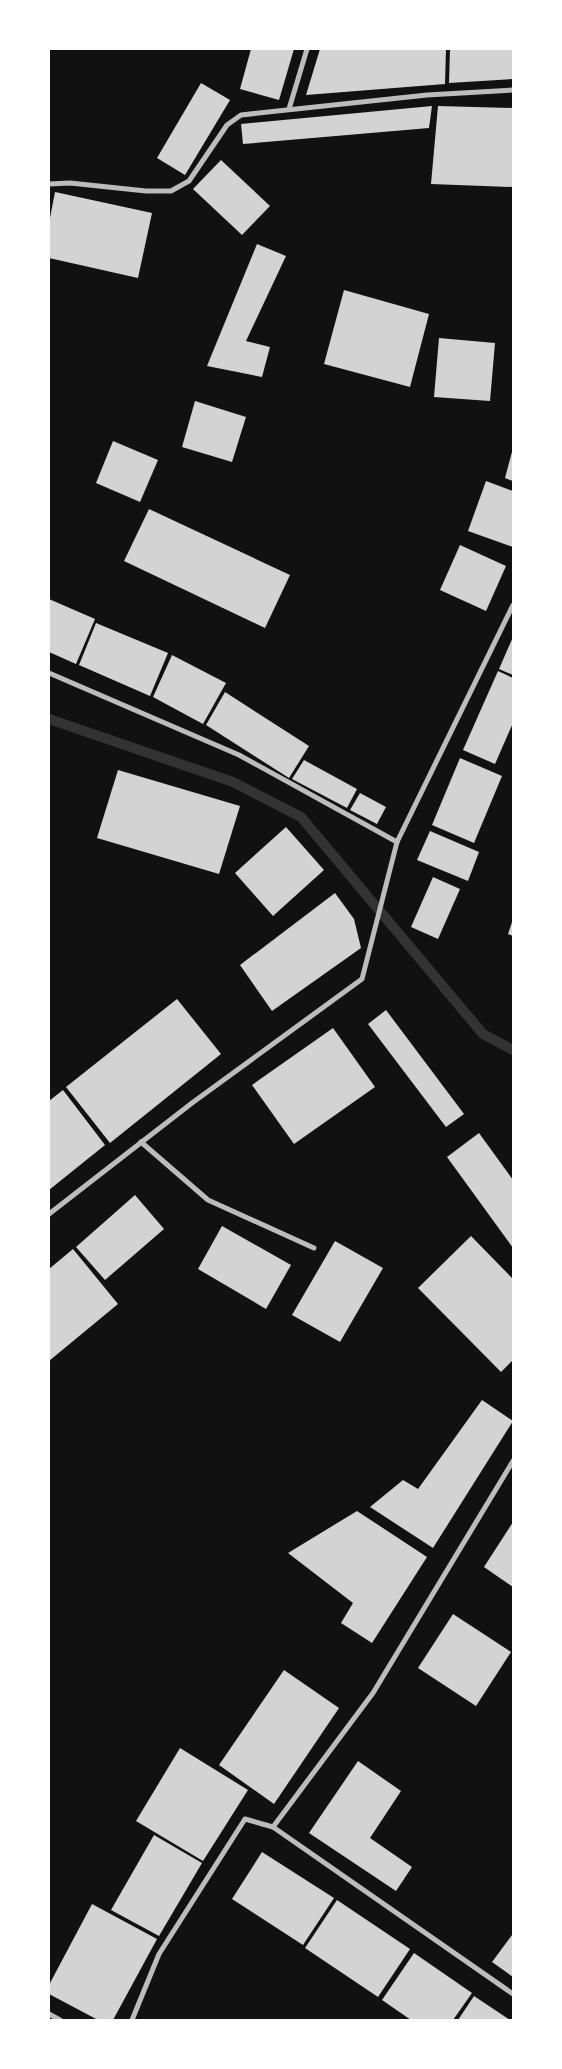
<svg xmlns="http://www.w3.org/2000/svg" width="562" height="2069" viewBox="0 0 562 2069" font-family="'Roboto Condensed',sans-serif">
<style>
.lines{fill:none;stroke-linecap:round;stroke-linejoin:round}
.stream{stroke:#333;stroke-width:10}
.building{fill:#d3d3d3}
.minor{stroke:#bcbcbc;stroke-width:5}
</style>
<rect width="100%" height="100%" fill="#111"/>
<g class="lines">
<path class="stream" d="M49,719L233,782L301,817L483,1034L513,1050"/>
</g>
<g class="building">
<path d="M251,49H294L279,100L240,89Z"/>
<path d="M320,49H446L445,84L306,95Z"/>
<path d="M450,49H513V79L449,83Z"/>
<path d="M201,83L230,100L185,175L157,158Z"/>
<path d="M432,106L429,128L243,144L241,124Z"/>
<path d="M438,106L513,108V187L431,184Z"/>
<path d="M221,160L270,206L242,235L193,189Z"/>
<path d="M55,192L152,213L138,278L49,258V223Z"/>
<path d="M257,244L286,256L246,341L270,347L262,377L207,366Z"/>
<path d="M344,290L429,314L410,387L324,364Z"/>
<path d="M439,338L495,343L490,401L434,397Z"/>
<path d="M195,401L246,417L232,462L182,447Z"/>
<path d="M113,441L158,460L140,502L96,483Z"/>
<path d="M513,448V481L505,478Z"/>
<path d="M486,481L513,491V547L468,531Z"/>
<path d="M149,509L290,575L265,628L124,561Z"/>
<path d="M460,545L506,566L486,611L440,590Z"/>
<path d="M49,599L95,619L76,664L49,652Z"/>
<path d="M96,623L168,653L150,696L79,665Z"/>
<path d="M513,637V675L499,669Z"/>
<path d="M172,655L226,683L203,724L153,697Z"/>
<path d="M498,671L513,678V723L495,764L463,750Z"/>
<path d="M225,692L309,746L289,778L206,725Z"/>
<path d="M460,758L502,776L474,843L432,825Z"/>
<path d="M304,760L357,789L347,808L292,779Z"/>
<path d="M118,770L240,806L219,874L97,838Z"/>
<path d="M360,793L386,807L377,824L350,810Z"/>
<path d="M286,827L324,870L273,916L235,873Z"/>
<path d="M430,831L479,852L468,881L417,860Z"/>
<path d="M433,877L460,889L438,939L411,927Z"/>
<path d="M335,893L354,919L361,948L272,1011L240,965Z"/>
<path d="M513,919V936L508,934Z"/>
<path d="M177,999L221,1054L110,1143L66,1087Z"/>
<path d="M386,1010L464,1114L446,1127L368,1024Z"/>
<path d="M333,1028L375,1087L294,1144L252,1085Z"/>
<path d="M63,1090L105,1145L49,1190V1101Z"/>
<path d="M479,1133L513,1180V1248L447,1157Z"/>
<path d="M135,1195L164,1229L105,1280L76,1247Z"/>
<path d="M222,1226L291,1265L266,1309L198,1269Z"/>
<path d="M471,1236L513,1279V1360L501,1372L418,1288Z"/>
<path d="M335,1241L383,1268L340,1342L292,1315Z"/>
<path d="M73,1249L118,1304L49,1361V1269Z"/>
<path d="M482,1400L513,1421L433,1548L370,1507L403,1480L418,1489Z"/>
<path d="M357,1511L427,1557L372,1643L341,1623L353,1603L288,1553Z"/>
<path d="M513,1522V1587L484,1567Z"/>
<path d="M453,1614L511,1652L476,1706L418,1668Z"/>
<path d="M284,1670L339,1708L274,1804L219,1765Z"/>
<path d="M180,1748L248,1790L203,1861L136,1821Z"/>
<path d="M358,1761L401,1791L370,1838L412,1867L396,1891L309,1833Z"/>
<path d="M154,1835L202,1863L159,1936L111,1910Z"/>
<path d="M262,1852L334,1898L303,1945L232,1899Z"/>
<path d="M337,1900L410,1949L378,1997L305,1948Z"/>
<path d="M92,1904L157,1939L113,2020H98L49,1994V1985Z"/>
<path d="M512,1935L513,1936V1977L492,1962Z"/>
<path d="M414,1953L472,1993L453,2020H411L382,2000Z"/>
<path d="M474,1996L510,2020H458Z"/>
</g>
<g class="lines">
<g class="minor">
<path d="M289,109L307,49"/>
<path d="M49,184L70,183L146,191H171L189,181L227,125L241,115L427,95L513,90"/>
<path d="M49,673L239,755L397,842"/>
<path d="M141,1142L208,1200L314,1248"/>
<path d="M49,1214L192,1103L362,979L397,842L513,605"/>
<path d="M273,1827L373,1693L513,1461"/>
<path d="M49,2014L60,2020"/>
<path d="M132,2020L159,1954L245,1819L273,1827L513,1994"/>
</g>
</g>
<rect width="562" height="2069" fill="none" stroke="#ffffff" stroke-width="100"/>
</svg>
